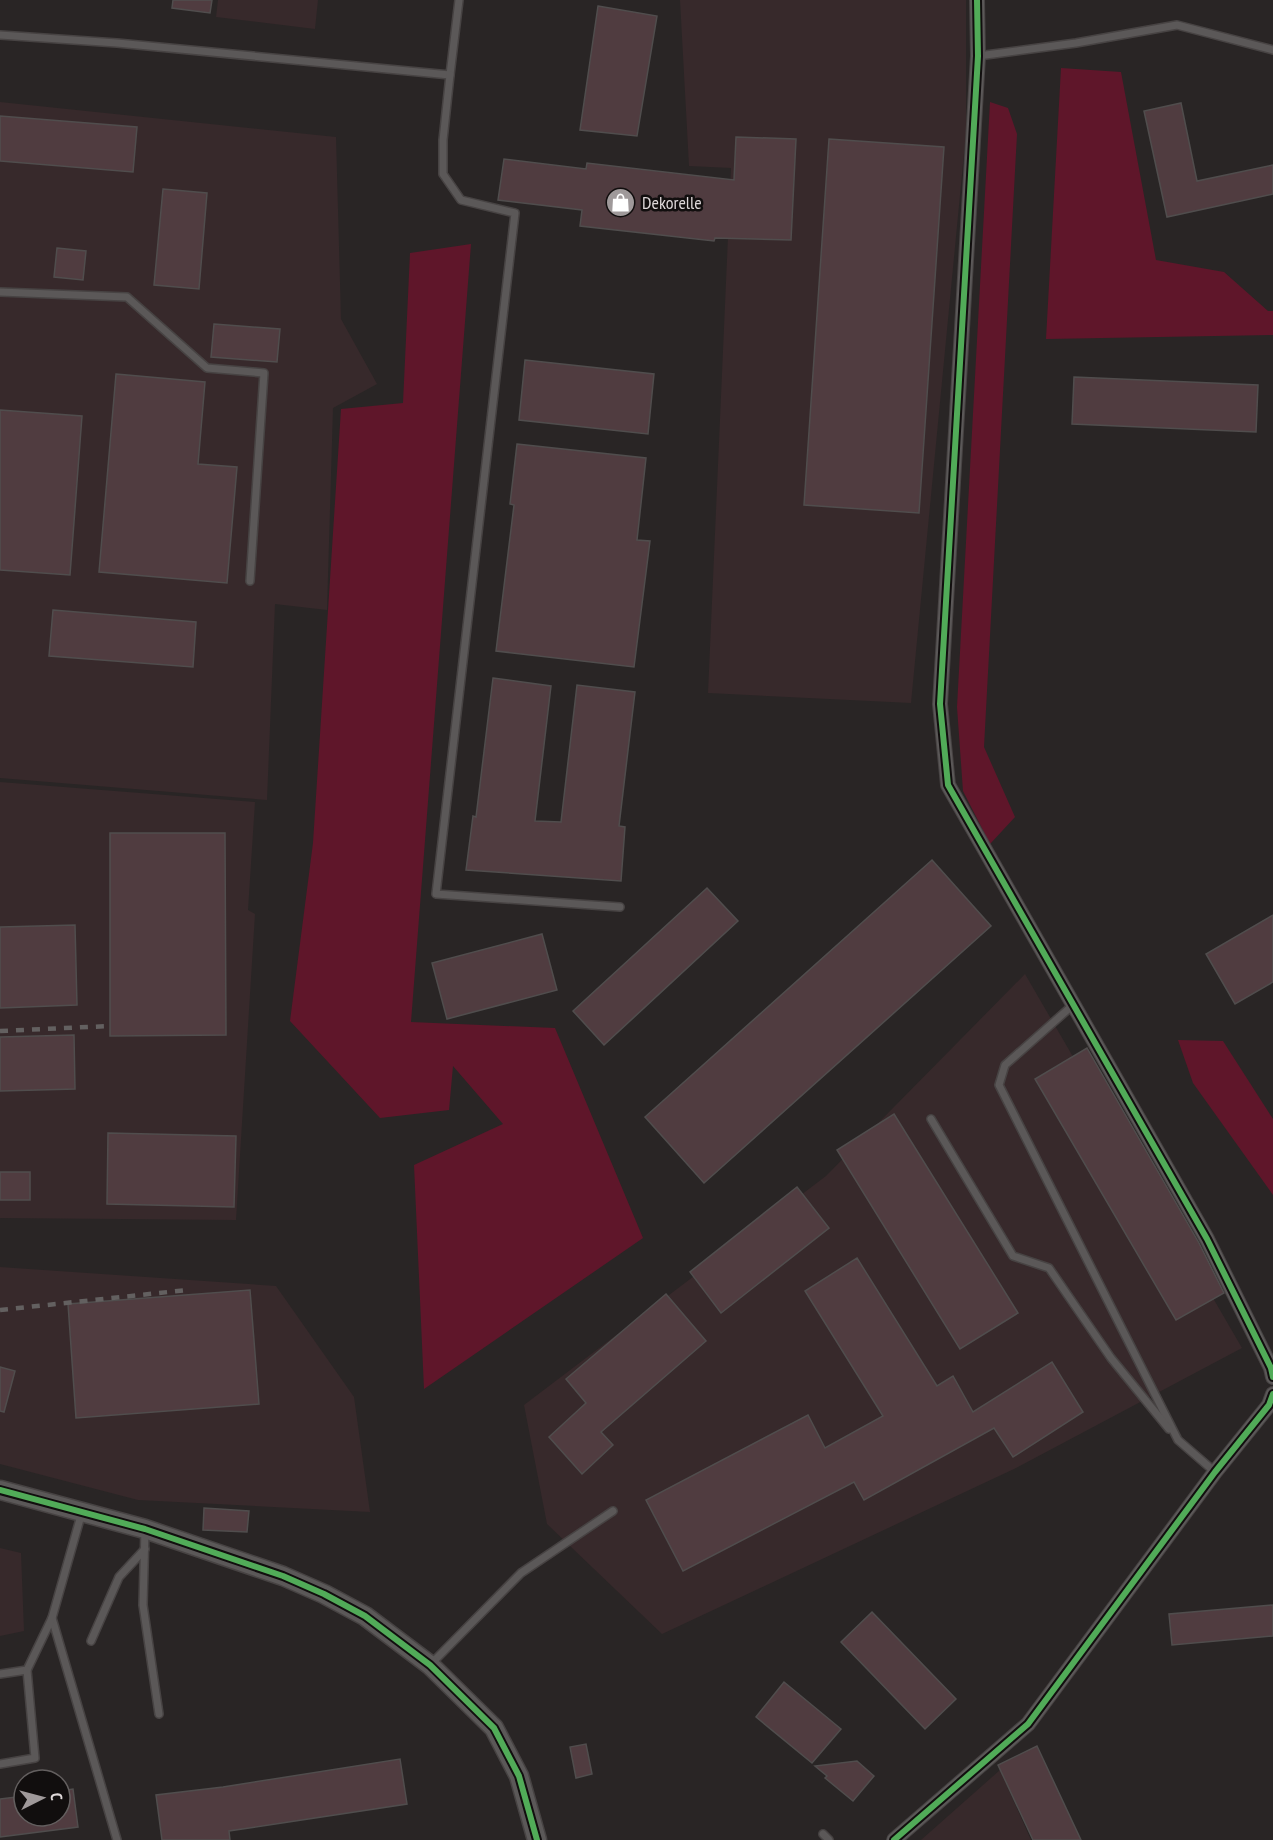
<svg xmlns="http://www.w3.org/2000/svg" width="1273" height="1840" viewBox="0 0 1273 1840" font-family="'PT Sans Narrow',sans-serif">
<style>
.built{fill:#37292b}
.green{fill:#5f162a}
.building{fill:#503c40;stroke:#504d4d;stroke-width:1.5}
.lines{fill:none;stroke-linecap:round;stroke-linejoin:round}
.service-casing{stroke:#474343;stroke-width:10}
.minor-casing{stroke:#474343;stroke-width:16}
.tertiary-casing{stroke:#474343;stroke-width:21}
.service{stroke:#5b5858;stroke-width:7}
.minor{stroke:#5b5858;stroke-width:14}
.tertiary{stroke:#5b5858;stroke-width:18}
.rail{stroke:#636060;stroke-width:4.5;stroke-dasharray:8 8;stroke-linecap:butt}
.cycleway-casing{stroke:#110e0e;stroke-width:10}
.cycleway{stroke:#51ab58;stroke-width:6}
.labels{text-anchor:middle;dominant-baseline:central;stroke-width:5;stroke-linejoin:round;paint-order:stroke}
.poi-label{font-size:18px;fill:#ded8d9;stroke:#110e0e;text-anchor:start}
</style>
<rect width="100%" height="100%" fill="#292525"/>
<g class="built">
<path d="M218,0H318L315,29L216,17Z"/>
<path d="M680,0H966V133L911,703L708,693L731,168L689,166Z"/>
<path d="M0,102L336,137L341,319L377,384L333,408L327,610L275,604L267,800L0,778Z"/>
<path d="M0,782L255,802L248,910L255,914L236,1220L0,1218Z"/>
<path d="M1025,974L1242,1348L1014,1469L662,1634L547,1524L524,1405L826,1176Z"/>
<path d="M0,1267L276,1286L354,1397L370,1512L138,1500L0,1464Z"/>
<path d="M0,1548L21,1553L24,1631L0,1636Z"/>
<path d="M1000,1770L1031,1840H921Z"/>
</g>
<g class="green">
<path d="M1061,68L1121,72L1156,260L1224,272L1268,311H1273V335L1046,339Z"/>
<path d="M990,102L1008,108L1017,134L984,747L1015,817L990,844L963,791L957,707Z"/>
<path d="M471,244L411,1022L555,1028L643,1238L424,1389L414,1165L503,1124L453,1066L449,1110L380,1118L290,1021L313,843L341,409L403,403L410,253Z"/>
<path d="M1178,1040L1223,1041L1273,1119V1195L1193,1083Z"/>
</g>
<g class="building">
<path d="M173,0H212L210,13L172,8Z"/>
<path d="M598,6L657,16L637,136L580,130Z"/>
<path d="M1181,103L1197,181L1273,165V194L1167,217L1144,111Z"/>
<path d="M0,116L137,127L133,172L0,161Z"/>
<path d="M736,137L796,139L791,240L715,238L714,241L580,226L582,210L498,200L504,159L586,169L587,163L734,180Z"/>
<path d="M829,139L944,147L919,513L804,505Z"/>
<path d="M163,189L207,193L199,289L154,285Z"/>
<path d="M57,248L86,251L83,280L54,277Z"/>
<path d="M214,324L280,329L277,362L211,357Z"/>
<path d="M525,360L654,374L648,434L519,420Z"/>
<path d="M116,374L205,382L198,464L237,467L227,583L99,572Z"/>
<path d="M1074,377L1258,385L1256,432L1072,424Z"/>
<path d="M0,410L82,416L70,575L0,570Z"/>
<path d="M517,444L646,458L637,540L650,541L634,667L496,651L514,505L510,504Z"/>
<path d="M53,610L196,622L193,667L49,656Z"/>
<path d="M493,678L551,686L535,821L561,822L577,685L635,692L619,826L625,827L621,881L466,870L473,816L476,817Z"/>
<path d="M110,833H225L226,1035L110,1036Z"/>
<path d="M932,860L991,926L704,1183L645,1117Z"/>
<path d="M707,888L738,921L604,1045L573,1011Z"/>
<path d="M1273,915V982L1235,1004L1206,954Z"/>
<path d="M75,925L77,1005L0,1008V927Z"/>
<path d="M542,934L557,990L447,1019L432,963Z"/>
<path d="M74,1035L75,1089L0,1091V1037Z"/>
<path d="M1087,1048L1199,1243L1224,1293L1176,1320L1035,1079Z"/>
<path d="M894,1114L1018,1313L960,1349L837,1150Z"/>
<path d="M108,1133L236,1136L234,1207L107,1204Z"/>
<rect x="0" y="1172" width="30" height="28"/>
<path d="M797,1187L829,1228L721,1313L690,1272Z"/>
<path d="M857,1258L937,1386L953,1376L973,1412L1052,1362L1083,1412L1013,1457L994,1428L864,1500L854,1482L683,1571L646,1500L808,1415L825,1448L883,1416L805,1291Z"/>
<path d="M250,1290L259,1404L76,1418L68,1304Z"/>
<path d="M666,1294L706,1341L601,1432L613,1445L582,1474L549,1437L586,1403L566,1379Z"/>
<path d="M0,1367L15,1371L4,1412L0,1411Z"/>
<path d="M204,1508L249,1511L247,1532L203,1530Z"/>
<path d="M1273,1605V1636L1172,1645L1169,1614Z"/>
<path d="M872,1612L956,1699L925,1729L841,1642Z"/>
<path d="M784,1682L841,1729L812,1763L756,1717Z"/>
<path d="M586,1744L592,1774L576,1778L570,1747Z"/>
<path d="M1037,1746L1081,1840H1033L998,1765Z"/>
<path d="M400,1759L407,1804L229,1831L230,1840H162L156,1795L223,1787Z"/>
<path d="M857,1761L874,1776L853,1801L825,1778L827,1776L815,1766Z"/>
<path d="M73,1789L78,1827L0,1837V1799L24,1796V1816H60V1791Z"/>
</g>
<g class="lines">
<defs>
<g id="service">
<path d="M0,35L117,43L450,75L459,0"/>
<path d="M978,56L1076,43L1177,25L1273,50"/>
<path d="M450,75L443,140V174L461,200L515,213L436,894L620,907"/>
<path d="M0,292L127,297L207,368L264,373L250,581"/>
<path d="M1073,1005L1005,1065L999,1085L1178,1440L1215,1472"/>
<path d="M931,1119L1013,1256L1049,1268L1111,1358L1169,1429"/>
<path d="M145,1529L143,1605L159,1714"/>
<path d="M52,1618L117,1840"/>
<path d="M91,1641L119,1577L145,1549"/>
<path d="M430,1665L521,1573L613,1511"/>
<path d="M0,1674L27,1670L52,1618L82,1512"/>
<path d="M0,1764L35,1758L27,1670"/>
<path d="M823,1834L829,1840"/>
</g>
<g id="minor">
<path d="M977,0L978,56L940,704L948,785L1207,1239L1271,1368L1273,1377"/>
<path d="M894,1840L1028,1724L1215,1472L1269,1405L1273,1394"/>
</g>
<path id="tertiary" d="M0,1490L145,1529L283,1576L324,1594L365,1616L430,1665L494,1728L519,1776L537,1840"/>
</defs>
<use href="#service" class="service-casing"/>
<use href="#minor" class="minor-casing"/>
<use href="#tertiary" class="tertiary-casing"/>
<use href="#service" class="service"/>
<use href="#minor" class="minor"/>
<use href="#tertiary" class="tertiary"/>
<g class="rail">
<path d="M0,1031L110,1026"/>
<path d="M0,1310L187,1290"/>
</g>
<defs>
<g id="cycleway">
<path d="M977,0L978,56L940,704L948,785L1207,1239L1271,1368L1273,1377"/>
<path d="M0,1490L145,1529L283,1576L324,1594L365,1616L430,1665L494,1728L519,1776L537,1840"/>
<path d="M894,1840L1028,1724L1215,1472L1269,1405L1273,1394"/>
</g>
</defs>
<use href="#cycleway" class="cycleway-casing"/>
<use href="#cycleway" class="cycleway"/>
</g>
<defs>
<symbol id="shop-disc" viewBox="-11 -11 22 22"><circle r="9.5" fill="#9f999a" stroke="#110e0e"/><path d="M-5-2.5h2.3a2.7 3.5 0 0 1 5.4 0H5L5.5 6h-11ZM-1.5-2.5h3a1.5 2.3 0 0 0-3 0Z" fill="#fff"/></symbol>
</defs>
<g fill-rule="evenodd">
<use href="#shop-disc" x="604" y="186" width="33" height="33"/>
</g>
<g class="labels">
<g class="poi-label">
<text x="642" y="202">Dekorelle</text>
</g>
</g>
<g transform="translate(42 1798) rotate(84)"><circle r="28" fill="#110e0e" stroke="#635f5f" stroke-width="1.5"/>
<path d="M0-4.5L10 22L0 15L-10 22Z" fill="#9f999a"/>
<text y="-9" font-size="16" font-weight="bold" text-anchor="middle" fill="#ded8d9">С</text>
</g>
</svg>
